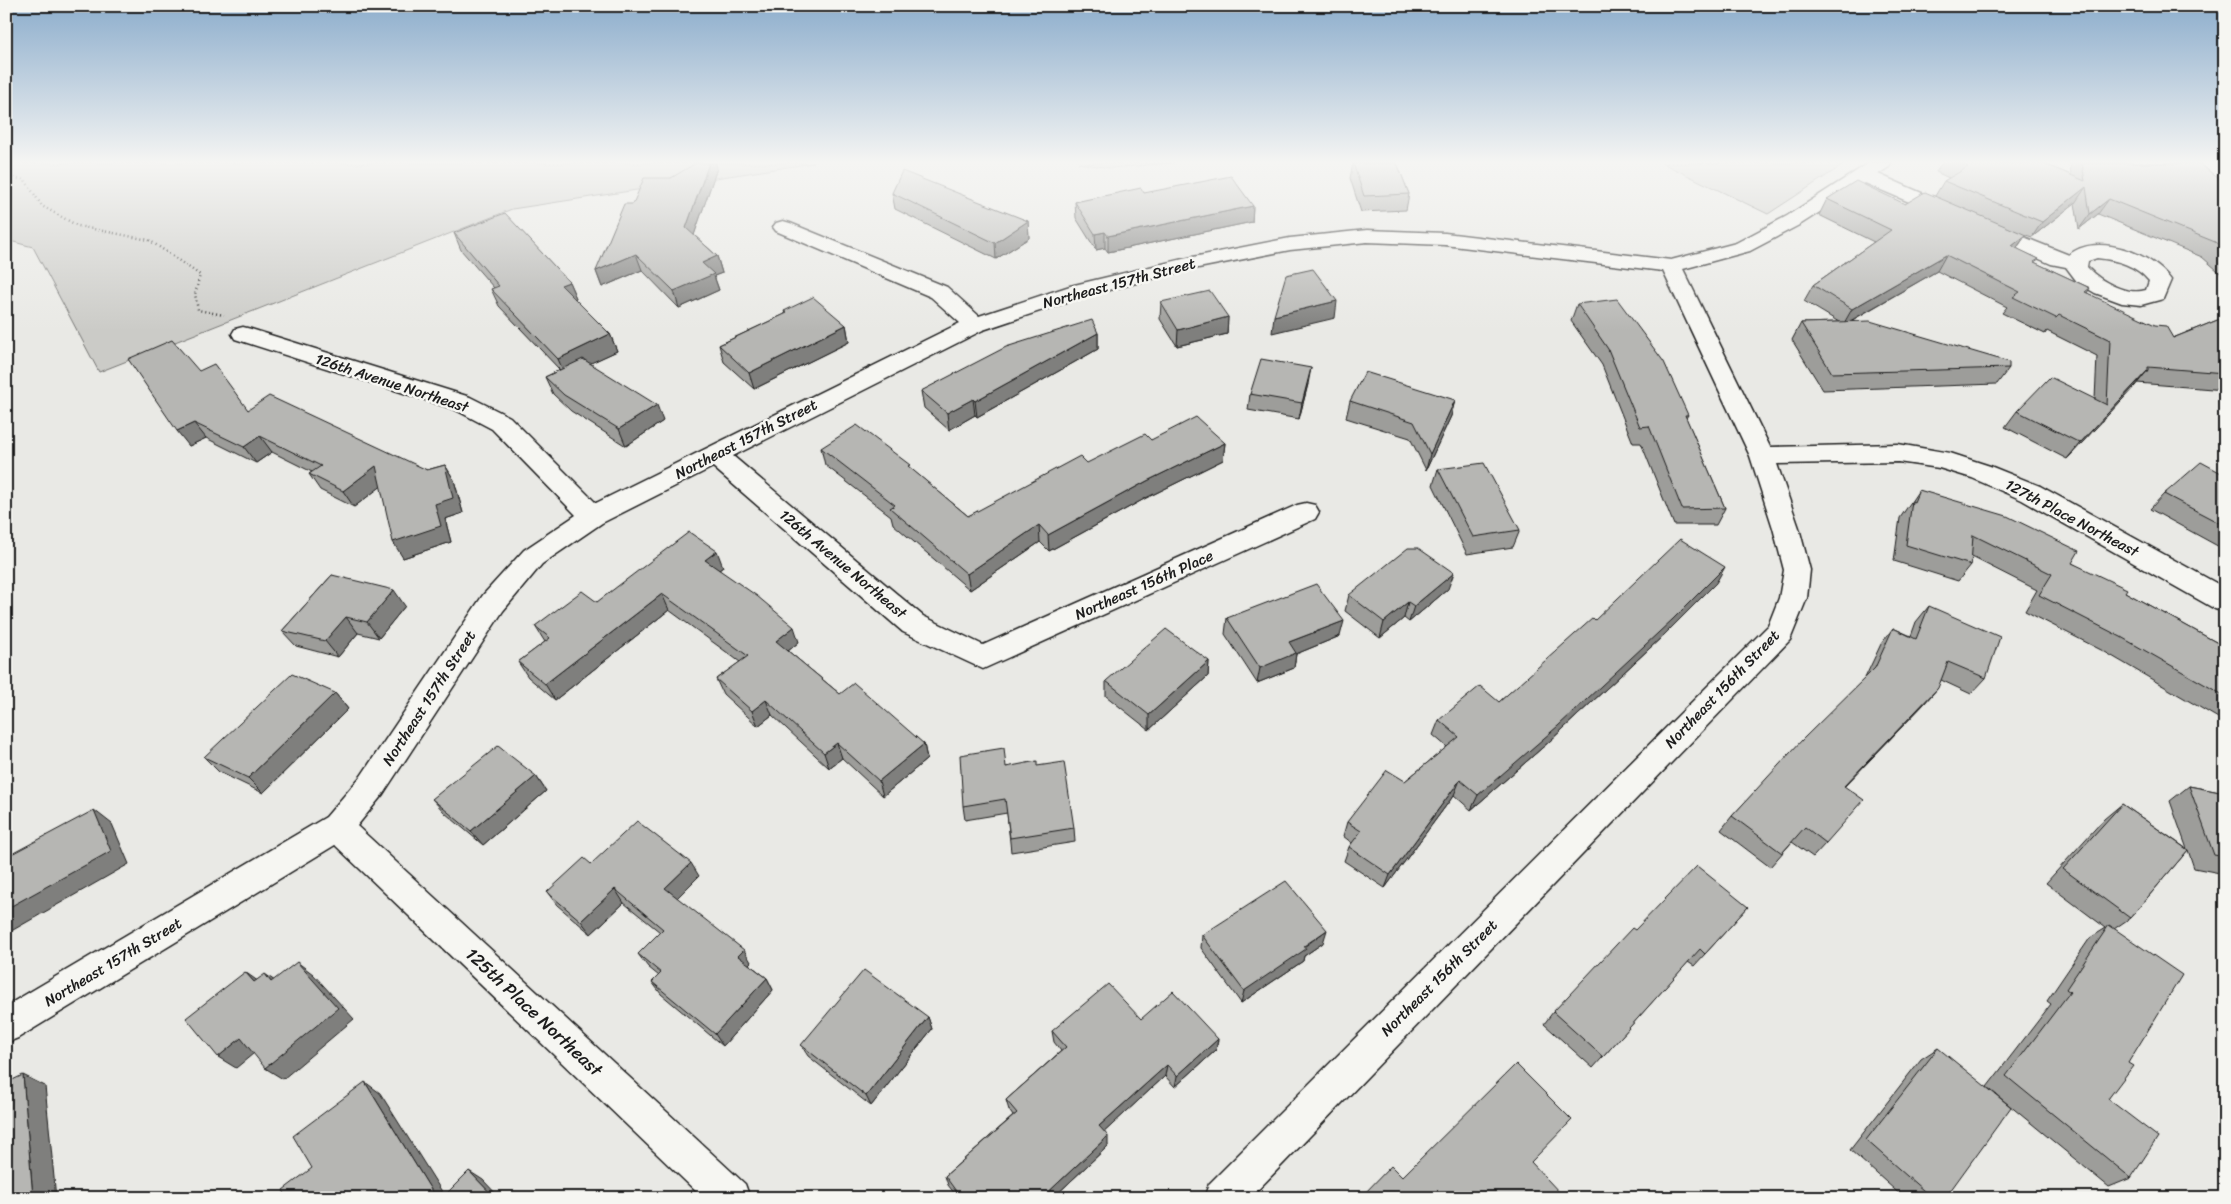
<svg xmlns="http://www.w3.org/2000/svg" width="2231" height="1204" viewBox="0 0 2231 1204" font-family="Sriracha,sans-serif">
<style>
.green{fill:#cbcbc7;stroke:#747472}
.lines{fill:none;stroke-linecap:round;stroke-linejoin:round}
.minor-casing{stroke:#1c1c1c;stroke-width:3}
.path{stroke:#1c1c1c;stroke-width:2.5;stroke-dasharray:1 3;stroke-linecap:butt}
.minor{fill:#f6f6f2;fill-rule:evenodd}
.wall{fill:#9d9d9a;stroke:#1c1c1c}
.shaded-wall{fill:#7f7f7d;stroke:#1c1c1c}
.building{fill:#b6b6b3;stroke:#1c1c1c}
.labels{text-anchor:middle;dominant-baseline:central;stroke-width:5;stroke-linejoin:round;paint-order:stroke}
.street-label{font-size:15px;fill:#1c1c1c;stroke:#f6f6f2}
.near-street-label{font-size:18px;fill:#1c1c1c;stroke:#f6f6f2}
</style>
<rect width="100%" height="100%" fill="#e9e9e5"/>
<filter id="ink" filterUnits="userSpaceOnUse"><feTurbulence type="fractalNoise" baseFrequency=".02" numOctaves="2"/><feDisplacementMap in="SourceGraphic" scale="10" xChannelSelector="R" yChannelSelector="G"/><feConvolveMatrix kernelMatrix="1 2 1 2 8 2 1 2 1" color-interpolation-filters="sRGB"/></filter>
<g filter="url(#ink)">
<g class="green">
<path d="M6,163H814L512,209L99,372L33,247L6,240Z"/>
<path d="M1078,163H1174L1110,168Z"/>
<path d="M1662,163H1846L1768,214Z"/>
</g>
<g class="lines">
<defs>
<g id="minor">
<path d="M1869,163H1891L1889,167L1878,174L1956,208L1959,212L1956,216L1949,218L1942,216L1865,183L1801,224L1750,251L1683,269L1770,447L1898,444L1950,453L1990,466L2040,486L2225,588V612L2215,609L2022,500L1972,478L1939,468L1898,462L1777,464L1799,528L1810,570L1807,598L1790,640L1250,1198H1204L1209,1184L1768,626L1779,598L1784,570L1773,528L1750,456L1663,271L1445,245L1367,242L1290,250L1183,271L1085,296L983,330L733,456L923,616L983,645L1297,505L1306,503L1315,505L1319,512L1315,519L983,669L903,632L713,467L602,523L542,564L503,611L383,794L357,826L745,1184L750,1198H703L335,845L18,1038L6,1043V1006L326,817L361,776L483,595L524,550L576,515L492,429L454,409L235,339L232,334L235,329L243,327L251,329L470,397L510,417L596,503L960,323L931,297L776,231L773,227L776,223L783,221L790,223L947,287L979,316L1070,286L1183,259L1290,238L1367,230L1445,233L1671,260L1736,243L1787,216Z"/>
<path d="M1986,222L2069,255C2096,231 2153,254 2171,280L2163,299L2141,305L2122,303L2095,293L2078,283L2066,267L2051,264L1979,232L1976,228L1979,224ZM2097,258C2117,260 2136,265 2149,281L2146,290C2126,296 2100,281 2087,267L2088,261Z"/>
</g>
</defs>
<use href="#minor" class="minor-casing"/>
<path class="path" d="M6,177L25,180L42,206L78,226L149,240L200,275L195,294L198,310L224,315"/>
<use href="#minor" class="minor"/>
</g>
<g class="wall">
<path d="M1353,163H1397L1409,194L1406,210L1361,212L1350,178Z"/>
<path d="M1942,163H2042L2071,175L2070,163H2199L2225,184V277L2202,257L2098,214L2079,229L2075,203L2032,237L2026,235L2017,248L2036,263L2090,288L2087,293L2173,338L2225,317V390L2137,383L2067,459L2005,427L2017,411L2095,399L2097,356L2047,331L2045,334L2002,313L2007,307L1937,271L1849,322L2009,368L1997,384L1823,390L1792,340L1801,323L1839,322L1804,301L1813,285L1874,242L1819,215L1827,199L1905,204L1935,196L1944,181L1949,178L1936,172Z"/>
<path d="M717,168L694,235L717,256L722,273L714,276L719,290L679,308L642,270L602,287L596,271L633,204L671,178Z"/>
<path d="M892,193L1028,221L1029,238L996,259L895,209Z"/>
<path d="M1144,193L1253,206L1252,222L1108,252L1105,248L1096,250L1076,218L1075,202Z"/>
<path d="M454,233L569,282L576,298L575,299L610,334L617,351L590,363L663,421L626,446L571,411L553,394L545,377L560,370L499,306L491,289L494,288L461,250Z"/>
<path d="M1161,302L1228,317L1227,334L1177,346L1160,319Z"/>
<path d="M1577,304L1688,415L1686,418L1725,508L1716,525H1674L1641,443H1633L1602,365L1571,321Z"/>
<path d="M784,311L846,325L849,342L754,389L724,362L719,345L785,314Z"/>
<path d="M1098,333V349L977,417L975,415L949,430L924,408L921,391Z"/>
<path d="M199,371L248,410L427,470L445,465L454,480L463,513L445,519L451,542L403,558L381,486L354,507L320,490L309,474L312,472L272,452L256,463L206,438L189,446Z"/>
<path d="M1308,384L1299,419L1248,410L1250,394Z"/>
<path d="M1455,400L1451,416L1426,470L1410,438L1346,418L1350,401Z"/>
<path d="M1151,440L1225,443L1223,460L1146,498L1049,551L1040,542L970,590L893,524L891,516L825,465L821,448L911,469L968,516Z"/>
<path d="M1438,469L1520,530L1513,547L1467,554L1433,485Z"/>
<path d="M2225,475V550L2150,509L2164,494Z"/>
<path d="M1919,490L2072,563L2225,647V722L2105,652L2025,611L2037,590L1972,557L1971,565L1958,581L1894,561L1900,518Z"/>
<path d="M723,567L719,570L799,642L788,651L840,694L924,744L927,759L883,796L842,758L829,768L772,715L758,726L723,694L716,679L740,662L669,610L555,700L528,677L518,662L545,642L535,626L597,602Z"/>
<path d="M332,575L405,606L379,638L358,633L338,657L296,646L282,631Z"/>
<path d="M1716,583L1664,635L1550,741L1471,810L1454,795L1385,888L1344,861L1349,847L1352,843L1343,836L1347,822L1405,781L1447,747L1433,735L1439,720L1499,702L1595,620Z"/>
<path d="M1448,589L1409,622L1404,618L1380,638L1345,611L1349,595Z"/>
<path d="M1929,606L1986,678L1971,694L1941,680L1924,704L1844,787L1826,843L1813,857L1792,842L1770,867L1721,830L1732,816L1865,678L1881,644L1893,628L1911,636L1916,622Z"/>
<path d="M1227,618L1340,636L1296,654L1294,668L1257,683L1225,634Z"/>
<path d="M1209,661L1208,676L1149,730L1106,696V681Z"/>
<path d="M335,693L348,709L263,793L219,772L204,757Z"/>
<path d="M1037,766L1074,828L1075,842L1011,852L1007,813L965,820L963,806L1006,767Z"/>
<path d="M536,776L546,791L483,845L445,813L432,799Z"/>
<path d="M2189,786L2225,793V874L2194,868L2188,850L2130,918L2114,929L2128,1063L2108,1099L2131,1178L2109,1187L1987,1087L2051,1004L2047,1001L2090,938L2106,928L2046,883L2104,819L2122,804L2187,849L2170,801Z"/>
<path d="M591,864L699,876L677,898L751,962L749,964L767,978L773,990L723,1046L661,994L652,982L659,976L648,967L638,954L660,932L624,903L591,934L557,905L547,892Z"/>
<path d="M1748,907L1694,966L1688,962L1593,1068L1544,1024L1553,1012L1635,930Z"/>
<path d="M1202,935L1323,943L1304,956L1303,961L1241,1003L1201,948Z"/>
<path d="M928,1017L932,1029L871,1106L808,1056L801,1045Z"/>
<path d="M1141,1019L1218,1039L1216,1050L1175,1087L1165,1076L1104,1132L1108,1146L1053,1198H958L948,1185L945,1176L1013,1116L1009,1110L1006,1100L1061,1051L1054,1042L1052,1031Z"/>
<path d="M1938,1048L1945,1198H1904L1850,1150L1921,1059Z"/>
</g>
<g class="shaded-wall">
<path d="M709,163H716L717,168L691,244L686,228Z"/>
<path d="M2086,187L2075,203L2032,237L2042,222Z"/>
<path d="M2109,199L2098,214L2079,229L2090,214Z"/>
<path d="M1253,206L1252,222L1108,252V236Z"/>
<path d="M1028,221L1029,238L996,259L995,243Z"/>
<path d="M1105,232V248L1096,250L1095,234Z"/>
<path d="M2026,235L2015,250L2012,246Z"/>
<path d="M636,254L642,270L602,287L596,271Z"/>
<path d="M1946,255L1937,271L1843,325L1852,309Z"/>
<path d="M717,256L722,273L714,276L719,290L679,308L674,291L702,263Z"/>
<path d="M569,282L576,298L568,302L561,285Z"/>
<path d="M1337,301L1335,318L1272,333L1274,316Z"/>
<path d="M1228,317L1227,334L1177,346L1178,330Z"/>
<path d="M846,325L849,342L754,389L749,373Z"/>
<path d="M1098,333V349L977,417L975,401Z"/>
<path d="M610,334L617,351L565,375L558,359Z"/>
<path d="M1311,368L1308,384L1299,419L1302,403Z"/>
<path d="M2148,370L2135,386L2067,459L2080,443Z"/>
<path d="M973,399L975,415L949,430L947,413Z"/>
<path d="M1455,400L1451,416L1426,470L1430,454Z"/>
<path d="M657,405L663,421L626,446L619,429Z"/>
<path d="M194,423L206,438L189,446L177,431Z"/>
<path d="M260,436L272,452L256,463L244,447Z"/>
<path d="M1225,443L1223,460L1146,498L1049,551L1048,535L1147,481Z"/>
<path d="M445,465L454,480L463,513L445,519L451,542L403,558L393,542L435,504Z"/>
<path d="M376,466L387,482L354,507L343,491Z"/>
<path d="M1039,525L1040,542L970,590L967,574Z"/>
<path d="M717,551L723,567L711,576L705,560Z"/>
<path d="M1725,567L1716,583L1664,635L1550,741L1471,810L1478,795Z"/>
<path d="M1454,573L1448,589L1409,622L1414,606Z"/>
<path d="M394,590L405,606L379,638L367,622Z"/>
<path d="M662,594L669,610L555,700L545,684Z"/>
<path d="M1408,602L1404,618L1380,638L1384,622Z"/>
<path d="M346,617L358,633L338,657L325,641Z"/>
<path d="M1344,621L1340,636L1296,654L1294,668L1257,683L1260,668L1289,642Z"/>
<path d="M794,627L799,642L782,656L776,641Z"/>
<path d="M1209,661L1208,676L1149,730V715Z"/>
<path d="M1938,688L1924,704L1831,800L1844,786Z"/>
<path d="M335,693L348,709L263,793L248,778Z"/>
<path d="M766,700L772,715L758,726L752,711Z"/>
<path d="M837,743L842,758L829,768L824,753Z"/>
<path d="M924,744L927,759L883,796L879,781Z"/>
<path d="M536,776L546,791L483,845L471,831Z"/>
<path d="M1460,780L1454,795L1385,888L1390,875Z"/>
<path d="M94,810L112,824L129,864L6,934V909Z"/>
<path d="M691,863L699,876L674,901L665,888Z"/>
<path d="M615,889L624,903L591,934L581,921Z"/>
<path d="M1327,930L1323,943L1304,956L1303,961L1241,1003L1244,991Z"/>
<path d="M744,950L751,962L745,968L738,956Z"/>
<path d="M297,962L313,974L354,1019L283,1079L265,1068Z"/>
<path d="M245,972L262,984L254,982Z"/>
<path d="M265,974L282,986L271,982Z"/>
<path d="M767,978L773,990L723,1046L715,1034Z"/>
<path d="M928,1017L932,1029L871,1106L866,1096Z"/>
<path d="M241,1038L259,1049L236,1068L218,1057Z"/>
<path d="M1218,1039L1216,1050L1175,1087L1177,1076Z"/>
<path d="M1167,1065L1165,1076L1100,1136L1099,1126Z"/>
<path d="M23,1075L45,1086L56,1198H33Z"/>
<path d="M365,1082L380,1093L446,1198H436Z"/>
<path d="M1108,1136V1146L1053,1198H1042Z"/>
<path d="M469,1171L483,1180L500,1198H495Z"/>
</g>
<g class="building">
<path d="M696,163H709L686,228L717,256L702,263L714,274L674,291L636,254L596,271L624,204H633L644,178H671Z"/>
<path d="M1353,163H1397L1409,194L1364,196Z"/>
<path d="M1959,163H2042L2085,181L2082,163H2199L2225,184V250L2215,242L2109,199L2090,214L2086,187L2042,222L1944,181L1968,167Z"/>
<path d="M902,171L1028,221L995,243L892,193Z"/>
<path d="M1231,176L1253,206L1108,236L1105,232L1095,234L1075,202L1141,188L1144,193Z"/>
<path d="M1856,181L1905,204L1925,192L2026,235L2012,246L2039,259L2034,262L2090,288L2085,292L2155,325L2166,326L2173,338L2225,317V373L2148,367V370L2080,443L2017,411L2050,377L2107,405L2110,340L2059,315L2056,318L2013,297L2020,292L1946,255L1852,309L1813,285L1891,230L1827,199Z"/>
<path d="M505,213L569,282L561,285L610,334L558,359L491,289L499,286L454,233Z"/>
<path d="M1313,269L1337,301L1274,316L1286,275Z"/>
<path d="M1210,291L1228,317L1178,330L1161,302Z"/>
<path d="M813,297L846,325L749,373L719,345L787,313L784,311Z"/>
<path d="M1617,299L1664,362L1688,415H1685L1725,508L1682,509L1649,426L1640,427L1608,349L1577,304Z"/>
<path d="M1092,320L1098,333L975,401L973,399L947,413L921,391L1006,347Z"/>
<path d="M1870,321L2009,362V368L1832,373L1801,323Z"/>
<path d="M172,340L199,371L214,364L248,410L269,396L427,470L445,465L453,498L435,504L441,526L393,542L376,466L343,491L309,474L321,466L260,436L244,447L194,423L177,431L128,359Z"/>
<path d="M583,359L657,405L619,429L564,395L545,377Z"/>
<path d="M1261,359L1311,368L1302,403L1250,394Z"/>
<path d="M1365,372L1455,400L1430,454L1414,422L1350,401Z"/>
<path d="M1196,417L1225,443L1147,481L1048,535L1039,525L967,574L890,508L895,505L821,448L857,425L910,465L908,466L968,516L1080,456L1087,463L1145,434L1151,440Z"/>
<path d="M2201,462L2225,475V526L2164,494Z"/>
<path d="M1484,463L1520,530L1473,537L1438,469Z"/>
<path d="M1919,490L2007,516L2079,551L2072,563L2127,589L2125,592L2225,647V696L2121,637L2039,595L2052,574L1973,535L1971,565L1906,545L1912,501L1914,502Z"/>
<path d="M689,532L717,551L705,560L757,596L794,627L776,641L840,694L854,683L924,744L879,781L837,743L824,753L766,700L752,711L716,679L748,656L662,594L545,684L518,662L550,638L535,626L582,591L597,602Z"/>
<path d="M1680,539L1725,567L1673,619L1558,726L1478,795L1460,780L1390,875L1349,847L1361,831L1347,822L1387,770L1405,781L1459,737L1439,720L1480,686L1499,702L1593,618L1595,620Z"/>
<path d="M1408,548H1418L1454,573L1414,606L1408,602L1384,622L1349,595Z"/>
<path d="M332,575L394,590L367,622L346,617L325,641L282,631Z"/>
<path d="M1316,584L1344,621L1289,642L1296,653L1260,668L1227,618Z"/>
<path d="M1929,606L2000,637L1986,678L1948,662L1938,688L1844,786L1864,800L1826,843L1805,827L1782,853L1732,816L1802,740L1875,668L1893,628L1916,639Z"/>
<path d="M1166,629L1209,661L1149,715L1106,681Z"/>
<path d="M292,674L335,693L248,778L204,757Z"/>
<path d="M498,746L536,776L471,831L432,799Z"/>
<path d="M1004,748L1006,767L1037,761V766L1064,762L1074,828L1010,838L1005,799L963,806L960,755Z"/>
<path d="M2189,786L2225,793V857L2214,855Z"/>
<path d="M2122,804L2188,850L2130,918L2063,869Z"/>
<path d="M94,810L111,851L6,909V857Z"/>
<path d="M637,821L691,863L665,888L744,950L738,956L767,978L715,1034L652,982L661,973L638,954L663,929L615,889L581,921L547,892L584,858L591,864Z"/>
<path d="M1697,866L1748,907L1705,954L1700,949L1603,1057L1553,1012L1632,928L1635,930Z"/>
<path d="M1286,881L1327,930L1304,946L1306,949L1244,991L1202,935Z"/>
<path d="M2109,925L2182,975L2128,1063L2133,1066L2108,1099L2158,1137L2131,1178L2006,1076L2070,992L2066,989Z"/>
<path d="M297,962L338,1008L265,1068L241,1038L218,1057L186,1018L245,972L254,982L265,974L271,982Z"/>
<path d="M864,970L928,1017L866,1096L801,1045Z"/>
<path d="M1108,984L1141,1019L1173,991L1218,1039L1177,1076L1167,1065L1099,1126L1108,1136L1042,1198H961L945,1176L1017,1113L1006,1100L1066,1047L1052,1031Z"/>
<path d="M1938,1048L2011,1107L1945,1198H1932L1866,1140Z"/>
<path d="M1516,1064L1572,1120L1531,1162L1561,1194L1558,1198H1364L1362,1196L1391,1166L1402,1177Z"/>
<path d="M23,1075L33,1198H6V1083Z"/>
<path d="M365,1082L436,1198H287L283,1190L312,1168L293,1136Z"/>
<path d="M469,1171L495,1198H442Z"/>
</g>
</g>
<linearGradient id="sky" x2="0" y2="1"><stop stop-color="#8cadcc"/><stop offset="0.49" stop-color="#f5f5f3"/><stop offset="1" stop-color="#f5f5f3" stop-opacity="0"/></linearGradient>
<rect width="2231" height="331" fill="url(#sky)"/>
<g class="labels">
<g class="street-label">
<text transform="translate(1119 283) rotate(-15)">Northeast 157th Street</text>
<text transform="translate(392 383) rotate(18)">126th Avenue Northeast</text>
<text transform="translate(746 439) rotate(-27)">Northeast 157th Street</text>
<text transform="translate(2072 518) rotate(28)">127th Place Northeast</text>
<text transform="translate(843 564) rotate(40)">126th Avenue Northeast</text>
<text transform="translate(1144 585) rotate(-24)">Northeast 156th Place</text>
<text transform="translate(1722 689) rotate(-46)">Northeast 156th Street</text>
<text transform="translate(429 698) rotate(-57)">Northeast 157th Street</text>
<text transform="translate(113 962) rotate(-31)">Northeast 157th Street</text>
<text transform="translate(1439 978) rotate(-45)">Northeast 156th Street</text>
</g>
<g class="near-street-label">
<text transform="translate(534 1012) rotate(43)">125th Place Northeast</text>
</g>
</g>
<rect width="2231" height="1204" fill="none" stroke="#f6f6f2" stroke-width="25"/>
<rect x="12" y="12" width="2206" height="1179" fill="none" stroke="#1c1c1c" stroke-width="2" filter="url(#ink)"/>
</svg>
